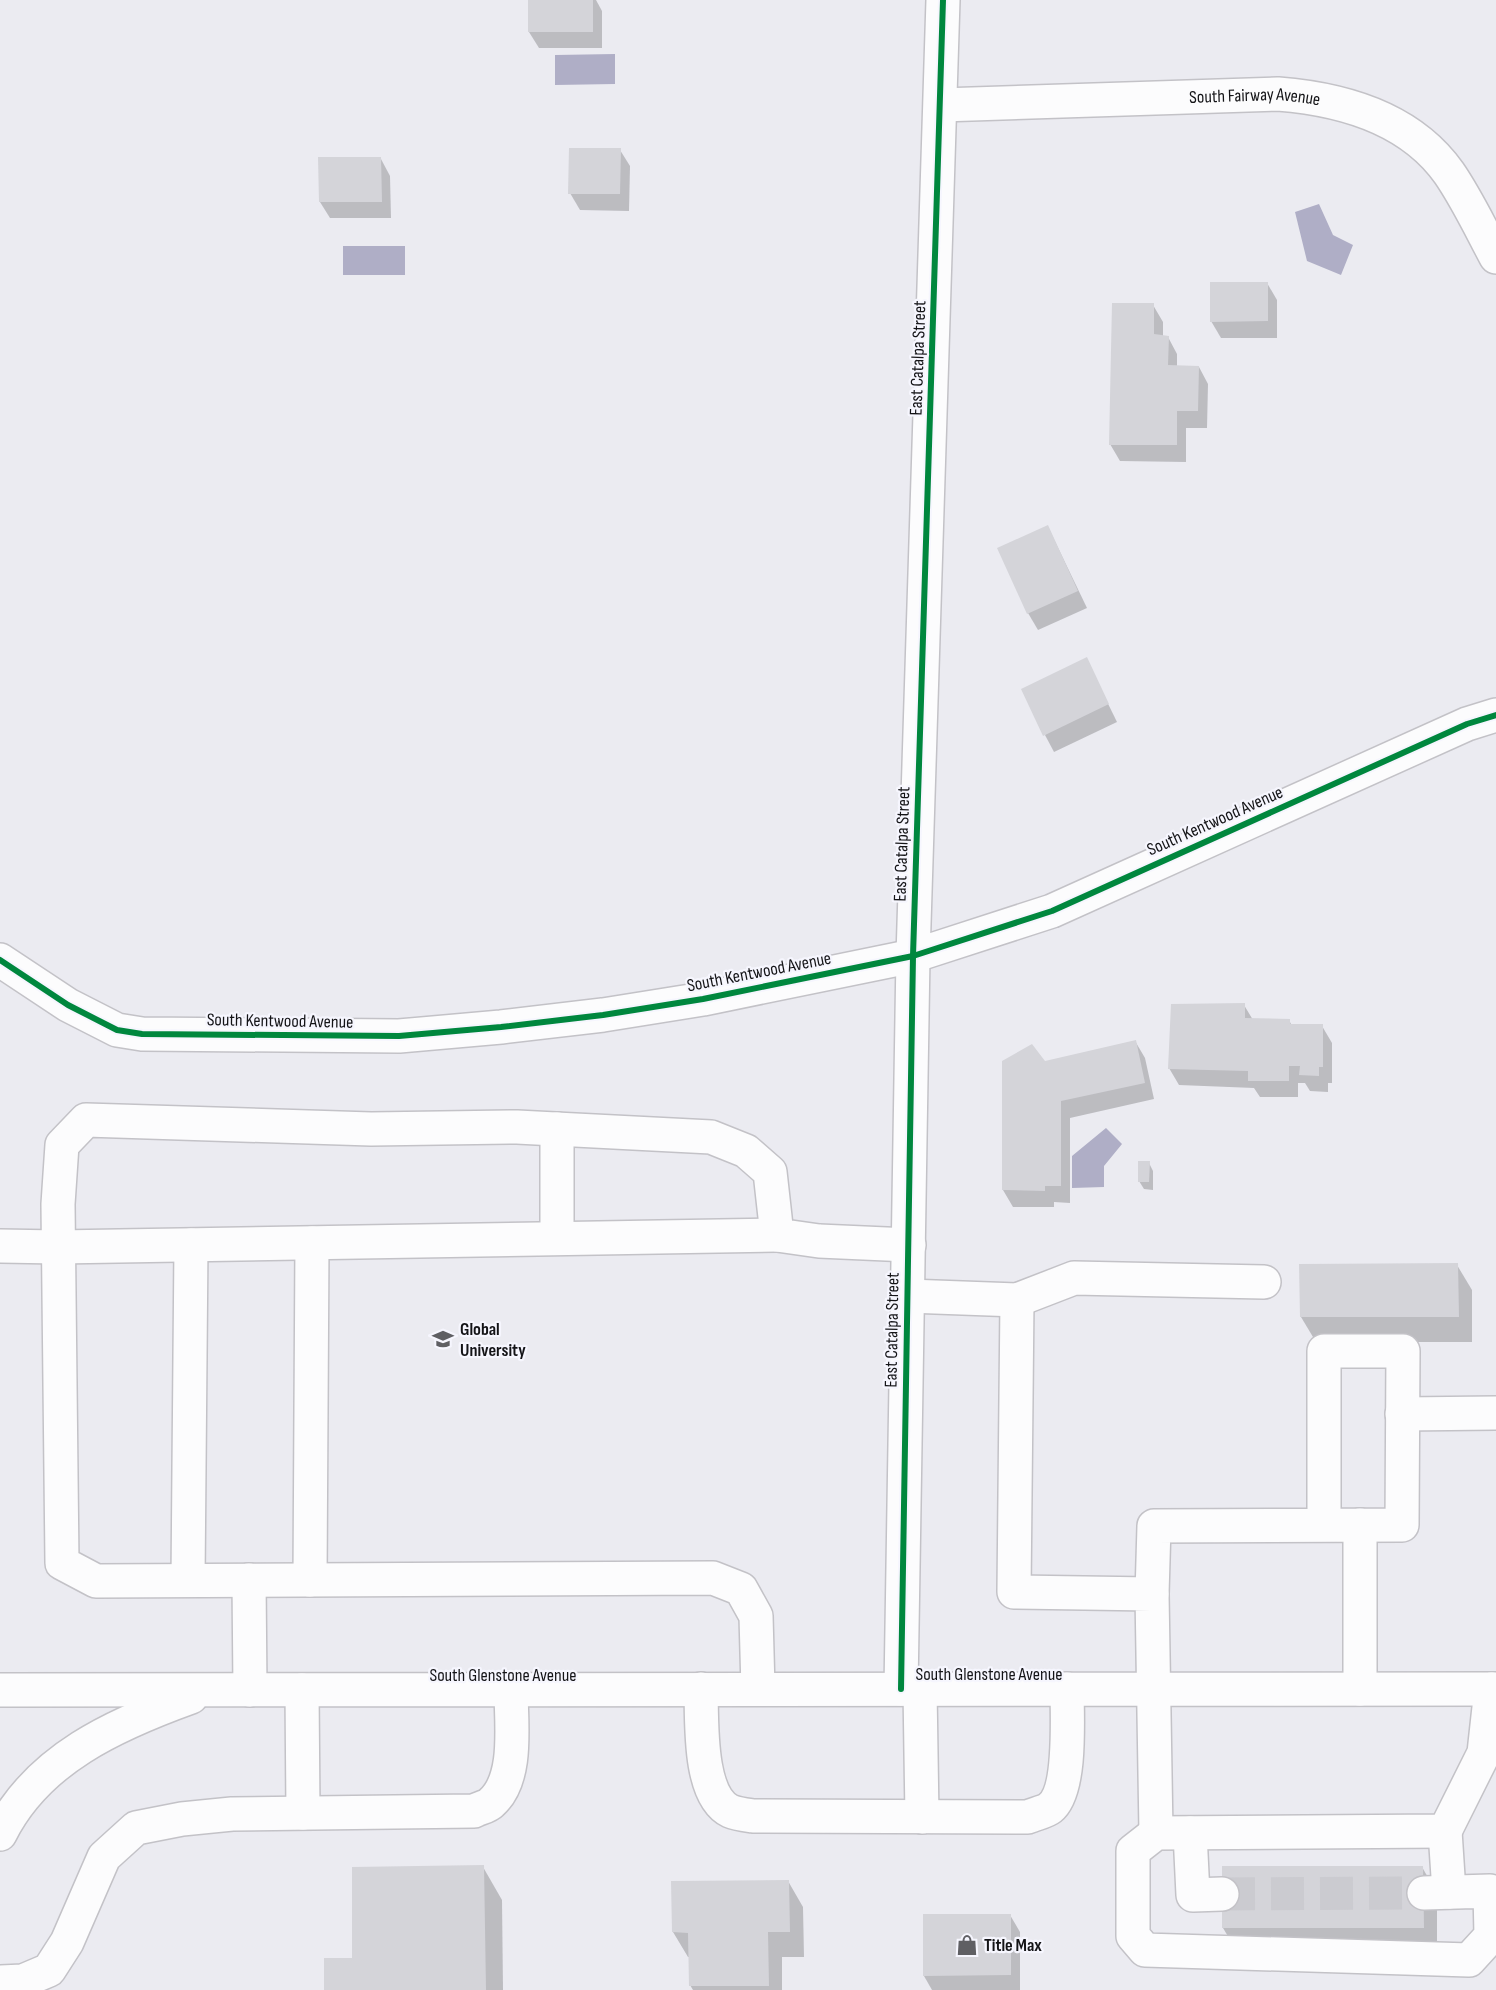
<svg xmlns="http://www.w3.org/2000/svg" width="1496" height="1990" viewBox="0 0 1496 1990" font-family="'Sofia Sans Condensed',sans-serif">
<style>
.water{fill:#afaec6}
.shadow{fill:#0003}
.building{fill:#d4d4d9}
.lines{fill:none;stroke-linecap:round;stroke-linejoin:round}
.minor-tunnel{stroke:#cbcbd0;stroke-width:33;stroke-dasharray:33 16;stroke-linecap:butt}
.minor-casing{stroke:#c3c2c7;stroke-width:36}
.major-casing{stroke:#c3c2c7;stroke-width:36}
.minor{stroke:#fcfcfd;stroke-width:33}
.major{stroke:#fcfcfd;stroke-width:33}
.cycleway-casing{stroke:#f6f6fe;stroke-width:10}
.cycleway{stroke:#00873e;stroke-width:6}
.labels{text-anchor:middle;dominant-baseline:central;stroke-width:4.5;stroke-linejoin:round;paint-order:stroke}
.street-label{font-size:18px;fill:#141417;stroke:#f6f6fe}
.poi-label{font-size:18px;font-weight:bold;fill:#141417;stroke:#f6f6fe;text-anchor:start}
</style>
<rect width="100%" height="100%" fill="#ebebf1"/>
<g class="water">
<path d="M615,54V84L555,85V55Z"/>
<path d="M1319,204L1333,235L1353,245L1341,275L1307,261L1295,212Z"/>
<rect x="343" y="246" width="62" height="29"/>
<path d="M1106,1128L1122,1144L1104,1166V1187L1072,1188V1156Z"/>
</g>
<g class="shadow">
<path d="M529,0H596L602,11V48H539L529,32Z"/>
<path d="M620,150L630,166L629,211L580,210L570,193Z"/>
<path d="M381,159L390,176L391,218H330L320,202Z"/>
<path d="M1267,283L1277,300V338H1221L1211,321Z"/>
<path d="M1153,305L1163,322V336L1168,337L1177,354V367H1199L1208,384L1207,428H1186V462L1120,461L1110,444Z"/>
<path d="M1048,527L1087,608L1038,630L1028,613Z"/>
<path d="M1086,659L1117,722L1054,752L1045,735Z"/>
<path d="M1244,1005L1253,1020H1289L1292,1026H1322L1332,1043V1083H1328V1092L1310,1091L1305,1083H1298V1097H1260L1254,1088L1179,1085L1169,1068Z"/>
<path d="M1135,1041L1145,1058L1154,1099L1070,1118V1203L1054,1202V1207H1013L1003,1190L1004,1062H1045Z"/>
<path d="M1149,1163L1153,1171V1190L1144,1189L1139,1181Z"/>
<path d="M1301,1265H1457L1472,1290V1342H1316L1301,1317Z"/>
<path d="M483,1867L502,1900L503,1990H326L353,1959Z"/>
<path d="M1422,1867L1437,1893V1953H1238L1223,1928Z"/>
<path d="M788,1881L803,1907L804,1957H782V1990H693L690,1985V1957H688L673,1932Z"/>
<path d="M1010,1915L1020,1932V1990H932L924,1976Z"/>
</g>
<g class="building">
<rect x="528" y="0" width="65" height="32"/>
<path d="M569,148H621L620,194H568Z"/>
<path d="M318,157H381L382,202H319Z"/>
<path d="M1210,282H1268V321L1210,322Z"/>
<path d="M1112,303H1154V334L1169,336L1168,365L1199,366L1198,411H1177V445H1109Z"/>
<path d="M1048,525L1078,591L1027,614L997,548Z"/>
<path d="M1087,657L1109,704L1043,736L1021,689Z"/>
<path d="M1245,1003V1018L1290,1019V1024H1323V1067H1319V1076L1299,1075L1300,1066H1289V1081H1248V1071L1168,1069L1171,1004Z"/>
<path d="M1136,1040L1145,1083L1061,1101V1186H1045V1191L1002,1190V1061L1032,1044L1045,1061Z"/>
<path d="M1138,1161H1150L1149,1182H1138Z"/>
<path d="M1458,1263L1459,1317H1300L1299,1264Z"/>
<path d="M484,1865L486,1990H324V1958H352V1867Z"/>
<path d="M1222,1866H1423L1424,1928H1222Z"/>
<path d="M789,1880L790,1932H768L769,1986H689L688,1933L672,1932L671,1881Z"/>
<path d="M923,1914H1011V1975L923,1976Z"/>
</g>
<g class="lines">
<path class="minor-tunnel" d="M1222,1894L1424,1893"/>
<defs>
<g id="minor">
<path id="s1" d="M941,105L1278,94C1342,99 1410,118 1449,173C1467,199 1481,229 1496,257"/>
<path d="M0,960L68,1005L117,1030L142,1034L399,1036L501,1027L603,1015L703,999L913,956L1052,911L1467,724L1496,715"/>
<path d="M557,1238V1129"/>
<path d="M0,1246L58,1247L777,1235"/>
<path d="M908,1296L1017,1300L1074,1278L1264,1282"/>
<path d="M1017,1300L1014,1592L1152,1594L1156,1833"/>
<path d="M1402,1414L1496,1413"/>
<path d="M1360,1525V1689"/>
<path d="M188,1580L191,1245"/>
<path d="M249,1580L250,1690"/>
<path d="M310,1580L312,1243"/>
<path d="M1152,1594L1154,1526L1402,1525L1403,1351H1324V1525"/>
<path d="M701,1689C702,1720 698,1795 730,1811C737,1814 746,1815 753,1816L1028,1817C1034,1814 1045,1812 1050,1808C1072,1791 1067,1715 1067,1689"/>
<path d="M758,1689L756,1616L741,1589L713,1578L96,1581L62,1563L58,1204L62,1145L86,1120L371,1129L517,1127L711,1137L746,1151L770,1172L777,1235L819,1241L909,1245"/>
<path d="M901,1689L913,956L943,0"/>
<path d="M920,1689L922,1817"/>
<path d="M302,1690L303,1813"/>
<path d="M1445,1831L1449,1892"/>
<path d="M1190,1833L1193,1895L1222,1894"/>
<path d="M1424,1893L1490,1891L1491,1936L1469,1960L1145,1950L1133,1936V1851L1156,1833L1445,1831L1484,1753L1491,1689"/>
<path d="M0,1982L23,1981L49,1970L67,1942L104,1857L136,1828L182,1819L232,1814L474,1811C479,1808 487,1807 491,1803C519,1779 511,1723 511,1690"/>
</g>
<g id="major">
<path d="M0,1690L1496,1689"/>
<path d="M0,1834C37,1759 116,1724 191,1697"/>
</g>
</defs>
<use href="#minor" class="minor-casing"/>
<use href="#major" class="major-casing"/>
<use href="#minor" class="minor"/>
<use href="#major" class="major"/>
<defs>
<g id="cycleway">
<path d="M0,960L68,1005L117,1030L142,1034L399,1036L501,1027L603,1015L703,999L913,956L1052,911L1467,724L1496,715"/>
<path d="M901,1689L913,956L943,0"/>
</g>
</defs>
<use href="#cycleway" class="cycleway-casing"/>
<use href="#cycleway" class="cycleway"/>
</g>
<defs>
<symbol id="university-bare" viewBox="-9 -9 18 18"><path d="M0-5L7-2L0 1L-7-2ZM-4 1L0 2.5L4 1V4Q0 6-4 4Z" fill="#5f5f63" stroke="#f6f6fe" stroke-width="2.5" paint-order="stroke"/></symbol>
<symbol id="shop-bare" viewBox="-9 -9 18 18"><path d="M-5-2.5h2.3a2.7 3.5 0 0 1 5.4 0H5L5.5 6h-11ZM-1.5-2.5h3a1.5 2.3 0 0 0-3 0Z" fill="#5f5f63" stroke="#f6f6fe" stroke-width="2.5" paint-order="stroke"/></symbol>
</defs>
<g fill-rule="evenodd">
<use href="#university-bare" x="428" y="1324" width="30" height="30"/>
<use href="#shop-bare" x="952" y="1930" width="30" height="30"/>
</g>
<g class="labels">
<g class="street-label">
<text stroke="none"><textPath href="#s1" startOffset="314">South Fairway Avenue</textPath></text>
<text transform="translate(918 358) rotate(-88)">East Catalpa Street</text>
<text transform="translate(1215 821) rotate(-24)">South Kentwood Avenue</text>
<text transform="translate(902 844) rotate(-88)">East Catalpa Street</text>
<text transform="translate(759 972) rotate(-11)">South Kentwood Avenue</text>
<text transform="translate(280 1021) rotate(1)">South Kentwood Avenue</text>
<text transform="translate(892 1330) rotate(-89)">East Catalpa Street</text>
<text x="989" y="1674">South Glenstone Avenue</text>
<text x="503" y="1675">South Glenstone Avenue</text>
</g>
<g class="poi-label">
<text x="460" y="1329">Global<tspan x="460" dy="21">University</tspan></text>
<text x="984" y="1945">Title Max</text>
</g>
</g>
</svg>
